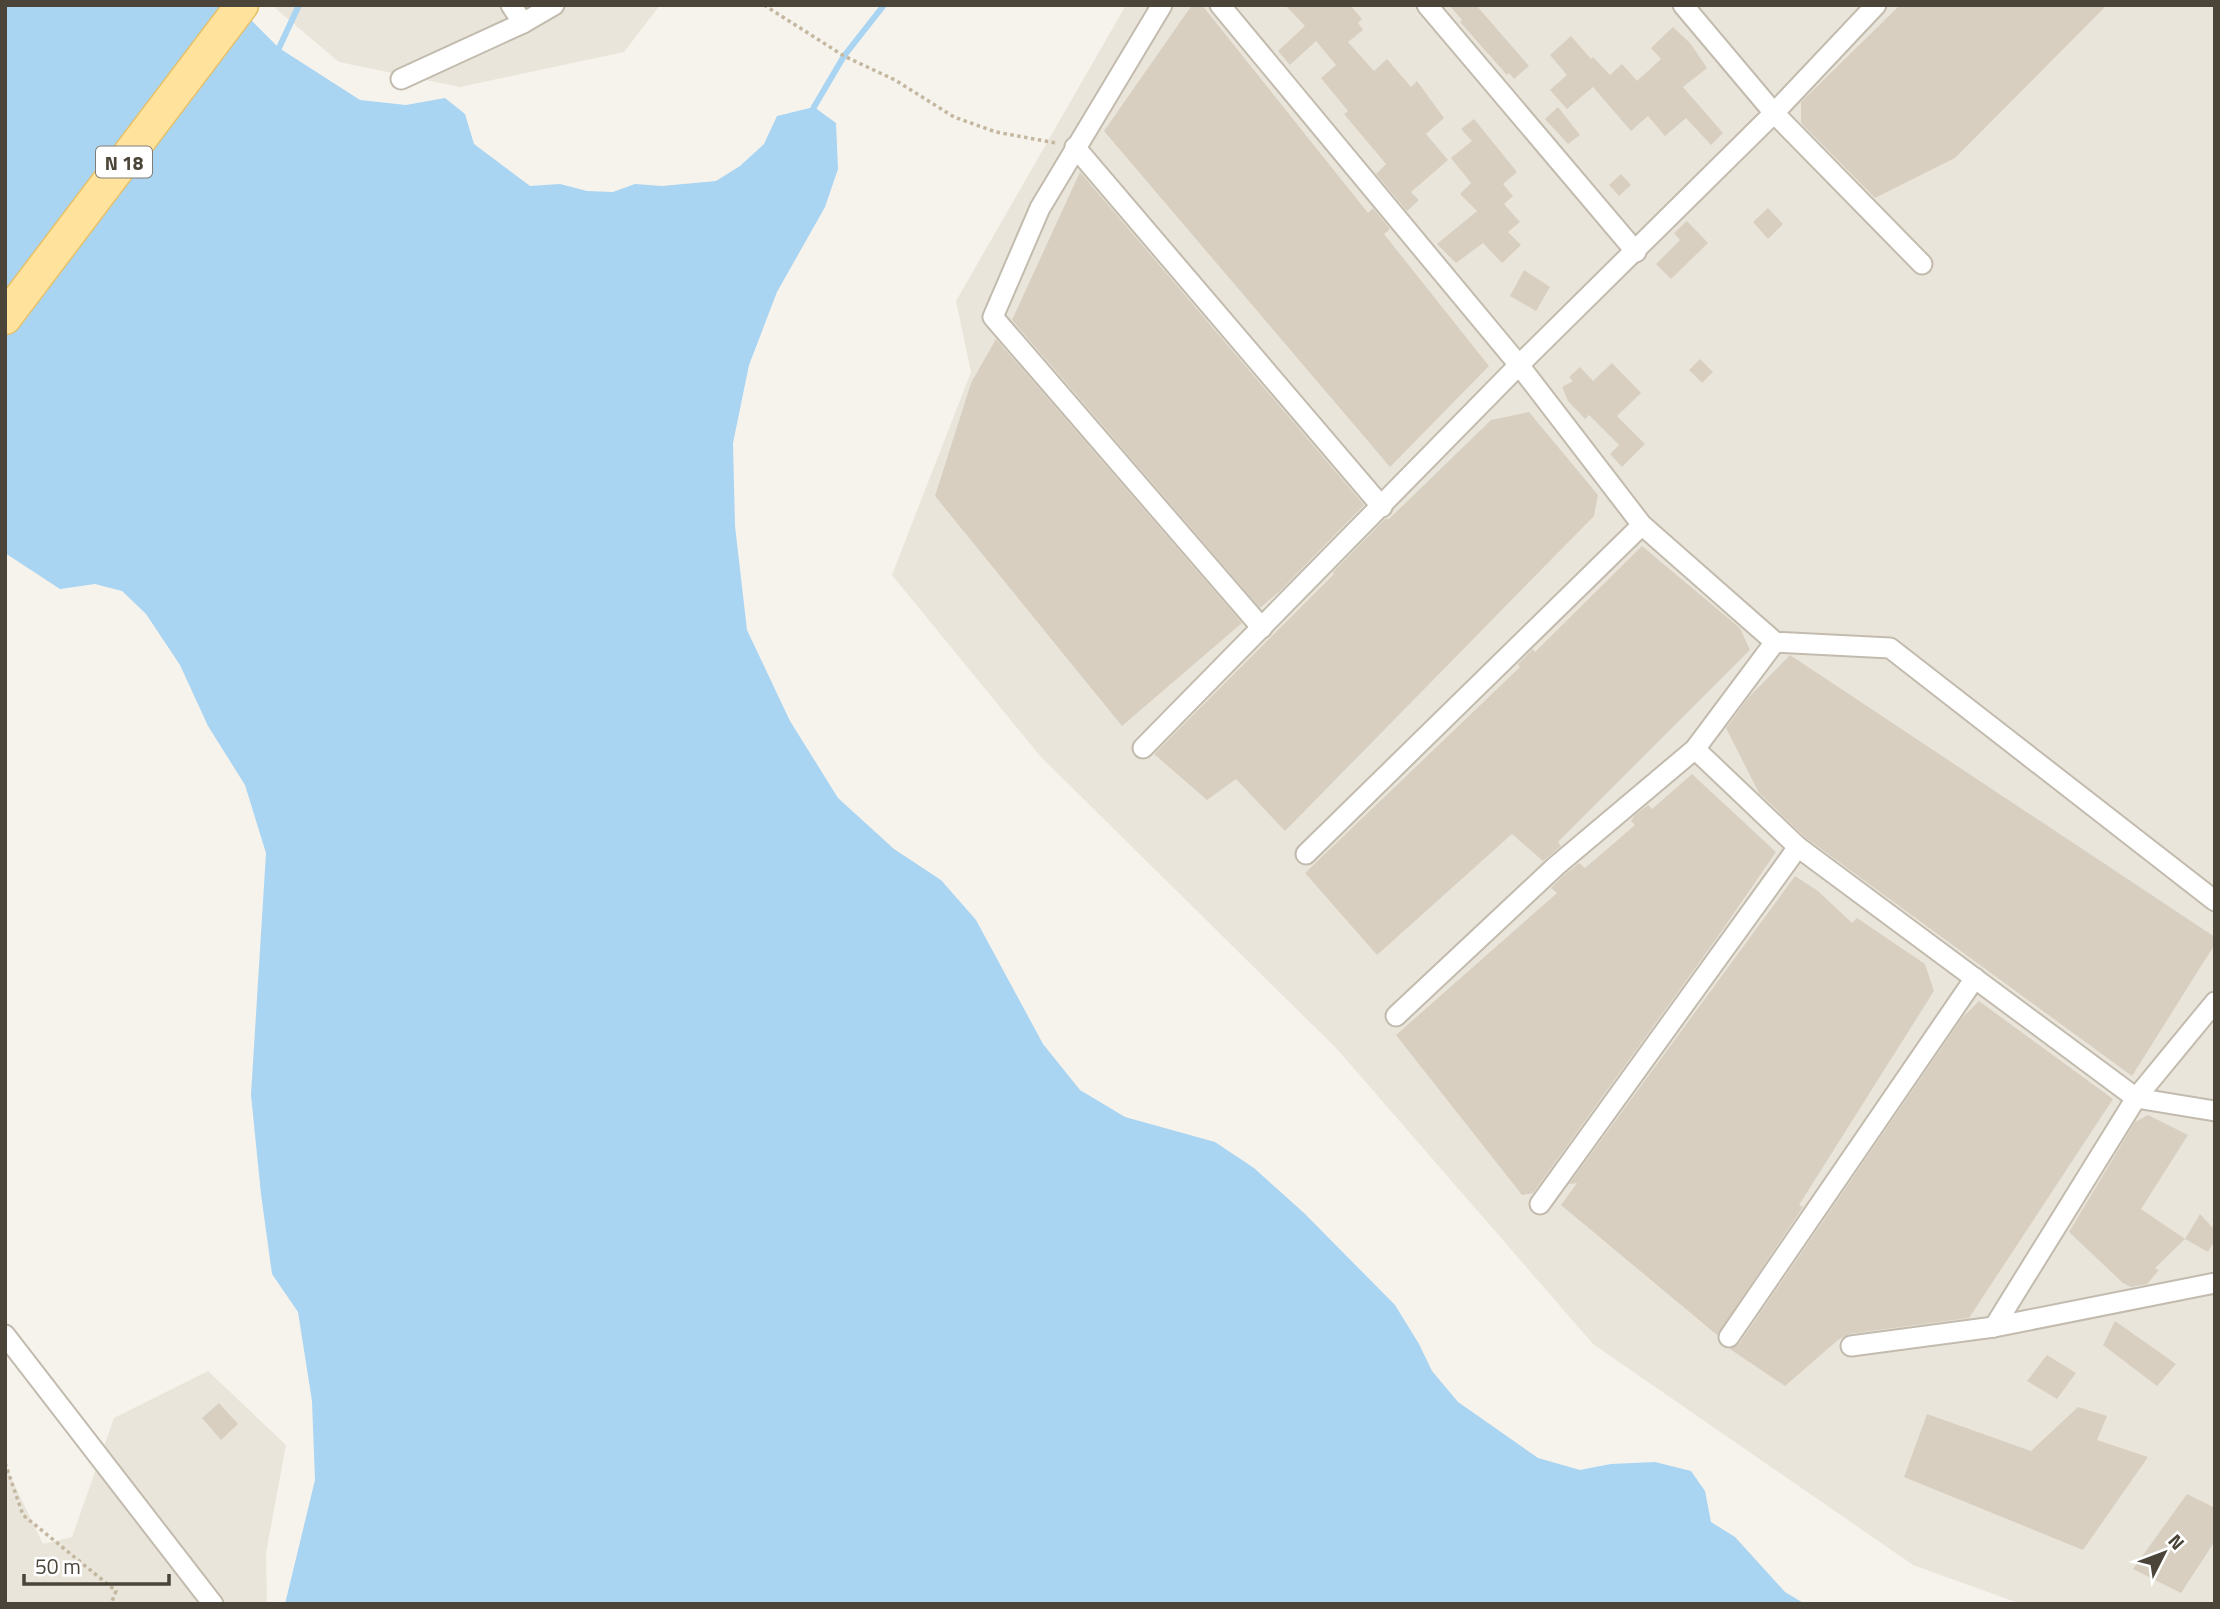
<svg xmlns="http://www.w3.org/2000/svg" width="2220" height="1609" viewBox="0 0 2220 1609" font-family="'Titillium Web',sans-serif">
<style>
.residential{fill:#eae5da}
.water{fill:#a9d4f2}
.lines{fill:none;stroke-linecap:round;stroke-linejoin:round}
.stream{stroke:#a9d4f2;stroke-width:6}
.building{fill:#d8cfc1}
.minor-casing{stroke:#c2bbae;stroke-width:23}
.primary-casing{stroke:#e6c16a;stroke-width:35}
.path{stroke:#c4b79f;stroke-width:3.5;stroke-dasharray:3.5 3.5;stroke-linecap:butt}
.minor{stroke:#fff;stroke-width:19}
.primary{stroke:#ffe39c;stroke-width:32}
.labels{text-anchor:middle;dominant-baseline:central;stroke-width:7;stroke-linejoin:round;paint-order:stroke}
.shield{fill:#fff;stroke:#817c74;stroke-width:2}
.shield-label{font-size:19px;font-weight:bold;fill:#4b4439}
</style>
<rect width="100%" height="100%" fill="#f6f3ec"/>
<g class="residential">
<path d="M275,5H660L624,52L460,87L339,62L275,8Z"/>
<path d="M1126,5H2215V1604H2021L1913,1565L1593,1344L1337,1049L1041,757L892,575L971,372L956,301Z"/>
<path d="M208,1371L286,1445L266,1553L267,1604H5V1465L43,1544L72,1537L114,1418Z"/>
</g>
<path class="water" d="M5,5H239L240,9L279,48L360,100L406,105L445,98L465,114L474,144L530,186L560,184L587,191L613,192L635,184L662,186L716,181L740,166L764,144L777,116L814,107L836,123L838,169L825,207L777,292L749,365L733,443L735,526L747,630L790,721L838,798L894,849L941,880L976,920L1043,1044L1080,1090L1125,1117L1215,1142L1254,1168L1304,1213L1395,1305L1419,1344L1432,1371L1458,1402L1538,1458L1580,1470L1611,1464L1655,1462L1691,1471L1705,1491L1711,1522L1735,1537L1785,1592L1805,1604H285L315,1480L312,1401L298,1312L272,1274L261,1194L251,1095L266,853L245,785L208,726L180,665L146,614L122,591L95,584L60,589L5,553Z"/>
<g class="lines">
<g class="stream">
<path d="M279,48L299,5"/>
<path d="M812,114L814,107L844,56L884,5"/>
</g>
</g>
<g class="building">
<path d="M1192,5H1202L1368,213L1373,208L1390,229L1384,234L1489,366L1390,467L1104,131Z"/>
<path d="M1285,5H1350L1362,19L1358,23L1363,30L1348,42L1374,71L1387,59L1411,87L1417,81L1444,118L1426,134L1448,160L1411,192L1419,200L1407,211L1376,174L1386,164L1344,114L1348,111L1321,78L1336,65L1316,41L1290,65L1278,51L1305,26Z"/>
<path d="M1449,5H1476L1529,66L1514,79L1509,73L1507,75L1460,22L1462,20Z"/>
<path d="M1900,5H2107L1955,158L1875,198L1801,123V102Z"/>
<path d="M1673,27L1690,43L1707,68L1683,87L1723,133L1711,145L1686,118L1665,136L1648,116L1631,131L1593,87L1567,109L1550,90L1567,75L1550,55L1571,36L1591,59L1593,57L1610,75L1622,64L1637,81L1661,59L1651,48Z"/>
<path d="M1558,107L1580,135L1568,144L1545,119Z"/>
<path d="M1474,119L1517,172L1503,184L1513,196L1504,204L1520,222L1508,232L1521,245L1502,263L1483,243L1456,263L1437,244L1477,211L1460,194L1471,183L1451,158L1472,141L1461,129Z"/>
<path d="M1080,172L1364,505L1280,591L1260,608L1012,320Z"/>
<path d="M1621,174L1631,185L1619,196L1609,185Z"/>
<path d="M1768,208L1783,224L1768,239L1753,222Z"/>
<path d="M1687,221L1708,243L1671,279L1656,264L1680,240L1674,233Z"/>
<path d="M1524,270L1550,287L1536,311L1510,296Z"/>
<path d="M996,339L1242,623L1122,726L935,496L971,383Z"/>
<path d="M1700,359L1713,372L1702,383L1689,370Z"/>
<path d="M1612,363L1641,393L1617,416L1645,444L1622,467L1610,454L1619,445L1589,415L1585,419L1568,401L1562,387L1573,381L1569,377L1580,367L1593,381Z"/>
<path d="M1529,412L1598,495L1594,516L1285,831L1236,779L1207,800L1154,754L1334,574L1333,572L1385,519H1389L1491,420Z"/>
<path d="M1642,546L1740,628L1750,650L1558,842L1561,846L1543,861L1512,834L1377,955L1305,873L1520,667L1518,664L1533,649L1535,652Z"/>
<path d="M1790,655L2215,937V944L2132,1076L1806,838L1759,793L1726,728L1749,697Z"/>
<path d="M1692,774L1776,852L1714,942L1533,1193L1522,1195L1396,1035L1557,893L1551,888L1564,875L1579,863L1585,868L1635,825L1631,821L1635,815L1648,805L1652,809Z"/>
<path d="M1795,876L1818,891L1852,923L1857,918L1925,964L1934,991L1799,1205L1803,1207L1717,1335L1561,1205L1577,1183L1569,1184Z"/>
<path d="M1979,1001L2113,1099L1969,1318L1849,1334L1838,1340L1785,1386L1730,1349L1739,1344L1962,1018Z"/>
<path d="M2148,1115L2188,1135L2141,1209L2185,1239L2155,1268L2159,1270L2147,1284L2131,1287L2123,1283L2069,1232L2135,1122Z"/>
<path d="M2200,1214L2215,1230V1240L2208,1252L2185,1239Z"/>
<path d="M2115,1321L2176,1364L2157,1386L2103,1345Z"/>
<path d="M2047,1355L2076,1373L2057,1399L2027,1381Z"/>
<path d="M219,1403L238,1424L221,1440L202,1418Z"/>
<path d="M2078,1407L2107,1416L2097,1440L2148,1457L2083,1550L1904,1477L1927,1414L2031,1451Z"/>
<path d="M2187,1494L2215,1508V1541L2181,1593L2133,1569Z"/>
</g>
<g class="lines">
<defs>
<g id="minor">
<path d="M511,5L523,23"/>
<path d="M1162,5L1040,208L993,317L1262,628"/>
<path d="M1220,5L1519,365L1642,525L1775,642L1890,648L2215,901"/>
<path d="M1427,5L1636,252"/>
<path d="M1683,5L1774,113L1922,264"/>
<path d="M401,79L523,23L554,5"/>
<path d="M1075,147L1382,507"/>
<path d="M1143,748L1519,365L1774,113L1876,5"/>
<path d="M1695,749L1798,847L2136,1098L2215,1111"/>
<path d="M1306,854L1642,525"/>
<path d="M1396,1016L1556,866L1695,749L1775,642"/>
<path d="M1540,1204L1798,847"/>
<path d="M1994,1327L2136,1098L2215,1002"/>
<path d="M5,1335L213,1604"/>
<path d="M1729,1337L1975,978"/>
<path d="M1851,1346L1994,1327L2215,1283"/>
</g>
<path id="primary" d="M5,318L242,5"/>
</defs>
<use href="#minor" class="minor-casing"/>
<use href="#primary" class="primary-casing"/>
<g class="path">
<path d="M764,5L844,56L895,80L954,117L996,132L1056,143"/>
<path d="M5,1463L23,1515L116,1591L111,1604"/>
</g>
<use href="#minor" class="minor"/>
<use href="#primary" class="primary"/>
</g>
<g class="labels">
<rect class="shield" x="96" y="146.5" width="56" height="31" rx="5"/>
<g class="shield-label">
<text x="124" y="162">N 18</text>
</g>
</g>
<rect width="2220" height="1609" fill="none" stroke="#4b4439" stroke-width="14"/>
<g transform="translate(2164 1553) rotate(48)" stroke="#ffffff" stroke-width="5" paint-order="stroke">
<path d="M0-5L12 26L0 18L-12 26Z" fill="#4b4439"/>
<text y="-10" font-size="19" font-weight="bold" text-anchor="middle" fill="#4b4439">N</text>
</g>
<path d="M24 1574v10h145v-10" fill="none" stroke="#4b4439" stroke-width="3.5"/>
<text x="35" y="1574" font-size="21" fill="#4b4439" stroke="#ffffff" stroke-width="5" paint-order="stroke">50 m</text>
</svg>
